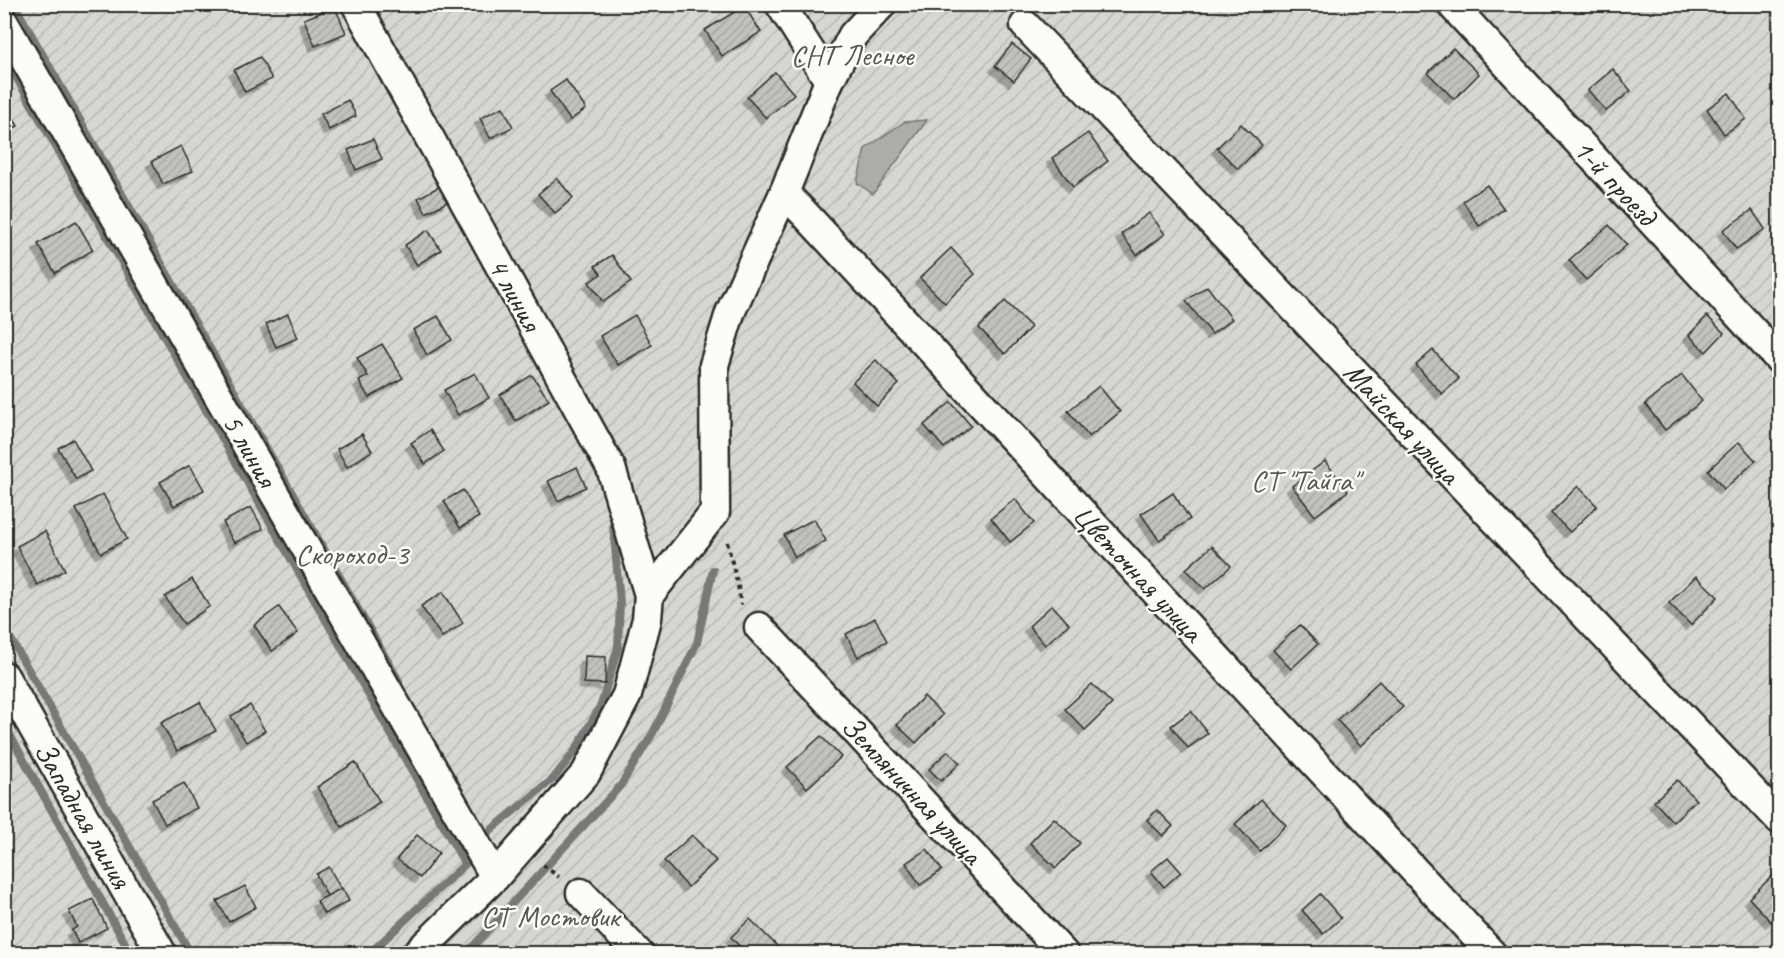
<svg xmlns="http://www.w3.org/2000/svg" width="1784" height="958" viewBox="0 0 1784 958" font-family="Caveat,sans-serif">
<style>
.garden{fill:url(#garden-furrows);stroke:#81807e;stroke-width:1.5}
.water{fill:#adaca9;stroke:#797877;stroke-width:1.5}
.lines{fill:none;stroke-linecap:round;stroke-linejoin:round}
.stream{stroke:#797877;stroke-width:8}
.building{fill:url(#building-hatch);stroke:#2b2b2b;stroke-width:1.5;filter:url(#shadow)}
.minor-casing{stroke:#2b2b2b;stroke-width:33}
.path{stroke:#2b2b2b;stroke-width:4;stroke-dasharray:4.5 4.5;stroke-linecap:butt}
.minor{stroke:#fdfcf7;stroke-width:28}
.labels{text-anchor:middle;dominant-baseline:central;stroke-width:5;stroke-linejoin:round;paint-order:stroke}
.park-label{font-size:30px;fill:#565655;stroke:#fdfcf7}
.street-label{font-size:30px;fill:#2b2b2b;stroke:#fdfcf7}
</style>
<defs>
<pattern id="garden-furrows" width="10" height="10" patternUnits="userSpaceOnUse" patternTransform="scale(1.5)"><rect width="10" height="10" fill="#d7d6d2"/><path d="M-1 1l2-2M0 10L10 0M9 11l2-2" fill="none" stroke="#b9b8b4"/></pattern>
<pattern id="building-hatch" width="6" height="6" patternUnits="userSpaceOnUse" patternTransform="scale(1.5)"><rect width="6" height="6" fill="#c2c1be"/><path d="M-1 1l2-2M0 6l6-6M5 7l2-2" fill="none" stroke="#a7a6a3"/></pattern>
<filter id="shadow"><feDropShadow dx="-5.5" dy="5.5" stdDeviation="0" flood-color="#0004"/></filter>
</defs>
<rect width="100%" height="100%" fill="#f5f4ef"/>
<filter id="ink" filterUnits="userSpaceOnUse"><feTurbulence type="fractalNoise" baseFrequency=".0167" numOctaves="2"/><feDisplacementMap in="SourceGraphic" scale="12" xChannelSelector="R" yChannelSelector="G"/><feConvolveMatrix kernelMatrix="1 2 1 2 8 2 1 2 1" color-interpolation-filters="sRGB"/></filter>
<g filter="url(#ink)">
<path class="garden" d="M5,5H1779V953L5,954Z"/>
<path class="water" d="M927,120L873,194L857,183L865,149L904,122Z"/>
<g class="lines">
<g class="stream">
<path d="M14,4L399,681"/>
<path d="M4,56L465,864L369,954"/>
<path d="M4,627L191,954"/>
<path d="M4,724L131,954"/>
<path d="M481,825L486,834L553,779L575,751L601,705L618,647L620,602L613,525"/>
<path d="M466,954L621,785L653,733L697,643L713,570"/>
</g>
</g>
<g class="building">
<path d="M744,6L761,32L722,56L705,30Z"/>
<path d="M335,7L346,33L315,46L304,19Z"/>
<path d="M1012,44L1031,59L1014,81L995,66Z"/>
<path d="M1453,48L1479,74L1454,99L1428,73Z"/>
<path d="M260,57L272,79L245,92L234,70Z"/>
<path d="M1613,69L1631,91L1606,111L1588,90Z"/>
<path d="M775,72L794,94L766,118L747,97Z"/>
<path d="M566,80L586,109L570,120L550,91Z"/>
<path d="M1729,93L1746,119L1724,134L1707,109Z"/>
<path d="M348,100L356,116L329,130L321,114Z"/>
<path d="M4,102L18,126L4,134Z"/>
<path d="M503,107L513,127L490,138L480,118Z"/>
<path d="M1241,124L1262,145L1238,169L1217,148Z"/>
<path d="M1088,133L1108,161L1073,187L1052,158Z"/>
<path d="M373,139L382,159L356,170L348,150Z"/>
<path d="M181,146L193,171L163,184L152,161Z"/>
<path d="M557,178L573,198L555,213L538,194Z"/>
<path d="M1487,185L1504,209L1479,226L1463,201Z"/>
<path d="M440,186L449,201L426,213L418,198Z"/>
<path d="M1752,210L1765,229L1736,249L1723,230Z"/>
<path d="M1149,213L1165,234L1137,255L1121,234Z"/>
<path d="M76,221L93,250L55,273L38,244Z"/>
<path d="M1609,225L1627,245L1586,280L1569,260Z"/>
<path d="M428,230L441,250L417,265L405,245Z"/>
<path d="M951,248L975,274L945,303L920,278Z"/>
<path d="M612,255L631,282L603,302L589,282L601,274L595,266Z"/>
<path d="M1207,286L1232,319L1212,334L1186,301Z"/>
<path d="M1005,301L1031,327L1005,354L979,328Z"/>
<path d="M288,314L298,338L276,347L266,324Z"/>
<path d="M635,315L652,345L618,365L600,336Z"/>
<path d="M438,316L452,340L427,355L413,330Z"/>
<path d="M1707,316L1724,333L1706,352L1689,335Z"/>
<path d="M382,344L403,378L369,398L359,381L368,376L357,358Z"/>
<path d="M1433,350L1459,379L1442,394L1416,365Z"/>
<path d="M876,360L899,384L877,406L853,382Z"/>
<path d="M475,373L489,398L458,415L444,390Z"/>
<path d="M532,375L549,400L516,421L500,395Z"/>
<path d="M1682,375L1702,401L1665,430L1645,404Z"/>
<path d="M1099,386L1120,412L1089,437L1068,411Z"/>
<path d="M951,402L971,426L944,448L924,425Z"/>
<path d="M430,430L444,451L425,464L411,443Z"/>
<path d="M362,434L372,451L347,467L337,449Z"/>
<path d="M73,439L91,471L76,479L58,448Z"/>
<path d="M1739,442L1756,461L1724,489L1708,470Z"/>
<path d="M1325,461L1348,491L1315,516L1292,486Z"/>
<path d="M190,465L204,490L174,506L160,482Z"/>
<path d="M577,467L586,487L558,501L548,481Z"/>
<path d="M1578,486L1597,506L1570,532L1551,513Z"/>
<path d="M463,490L479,517L460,528L444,501Z"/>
<path d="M1173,493L1190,519L1159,540L1141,514Z"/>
<path d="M103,494L127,539L101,553L76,509Z"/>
<path d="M1015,499L1034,523L1010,542L991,518Z"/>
<path d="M251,507L263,529L234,543L223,522Z"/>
<path d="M814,519L826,541L795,557L784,535Z"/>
<path d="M45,531L65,570L37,585L17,546Z"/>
<path d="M1212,546L1231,566L1205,589L1186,569Z"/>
<path d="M1696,576L1718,597L1691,625L1669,603Z"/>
<path d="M192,579L210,606L184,624L165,597Z"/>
<path d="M443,592L463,623L442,637L421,606Z"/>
<path d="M1052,605L1069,624L1045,645L1029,626Z"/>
<path d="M279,607L298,633L272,651L254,625Z"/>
<path d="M875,618L887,641L858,657L846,634Z"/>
<path d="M1300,625L1318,644L1291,669L1273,650Z"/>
<path d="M585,656L606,657L605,684L584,683Z"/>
<path d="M1379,681L1403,707L1361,746L1337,720Z"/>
<path d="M1092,684L1112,704L1085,730L1065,709Z"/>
<path d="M924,696L943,715L916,743L897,725Z"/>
<path d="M200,702L216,731L177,751L161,723Z"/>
<path d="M250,705L265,731L246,742L231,716Z"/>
<path d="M1191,711L1208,733L1188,748L1171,726Z"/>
<path d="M821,736L841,757L807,788L787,767Z"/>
<path d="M948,751L960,763L941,781L929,769Z"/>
<path d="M355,762L380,802L342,827L317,787Z"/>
<path d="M1677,780L1696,800L1673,822L1654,801Z"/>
<path d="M184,783L197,808L165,824L152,800Z"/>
<path d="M1261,799L1286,825L1260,851L1235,824Z"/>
<path d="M1157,810L1173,826L1163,836L1147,820Z"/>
<path d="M1054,818L1080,843L1056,868L1030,843Z"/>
<path d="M417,835L439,853L420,878L397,859Z"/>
<path d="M692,835L716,861L688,887L664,861Z"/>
<path d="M927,849L942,870L920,885L906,863Z"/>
<path d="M1168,857L1181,872L1164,887L1151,871Z"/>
<path d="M329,867L341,889L327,896L316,874Z"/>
<path d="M1780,869V914L1771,922L1749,898Z"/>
<path d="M245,886L256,907L229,922L217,901Z"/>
<path d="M342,888L349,901L324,914L317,901Z"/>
<path d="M1320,894L1341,918L1323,934L1302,910Z"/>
<path d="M93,899L107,928L78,943L72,930L77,927L69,911Z"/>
<path d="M750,919L780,949L775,954H747L731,937Z"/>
</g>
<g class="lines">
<defs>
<g id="minor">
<path d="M356,4L611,468L649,595"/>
<path d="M780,4L829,81"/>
<path d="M1451,4L1780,360"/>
<path d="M4,23L495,877"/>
<path d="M1025,25L1780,820"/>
<path d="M784,193L804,213L1492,954"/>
<path d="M759,627L1064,954"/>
<path d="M4,676L162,954"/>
<path d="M581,893L639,954"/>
<path d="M416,954L495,877L586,773L627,695L647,619L649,595L715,512L714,365L730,313L784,193L829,81L853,35L882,4"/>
</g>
</defs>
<use href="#minor" class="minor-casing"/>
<g class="path">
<path d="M727,542L738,586L741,605"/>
<path d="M543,865L559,877"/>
</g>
<use href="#minor" class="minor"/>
</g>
</g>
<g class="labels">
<g class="park-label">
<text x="852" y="55">СНТ Лесное</text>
<text x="1305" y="480">СТ "Тайга"</text>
<text x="352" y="554">Скороход-3</text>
<text x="550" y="916">СТ Мостовик</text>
</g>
<g class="street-label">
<text transform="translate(1615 182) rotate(47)">1-й проезд</text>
<text transform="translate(515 294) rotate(61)">4 линия</text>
<text transform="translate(1402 423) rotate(47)">Майская улица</text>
<text transform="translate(250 450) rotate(60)">5 линия</text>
<text transform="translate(1138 573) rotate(47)">Цветочная улица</text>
<text transform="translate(912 790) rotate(47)">Земляничная улица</text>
<text transform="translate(83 815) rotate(60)">Западная линия</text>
</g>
</g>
<rect width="1784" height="958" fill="none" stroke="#fdfcf7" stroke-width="24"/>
<rect x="12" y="12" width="1760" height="934" fill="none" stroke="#2b2b2b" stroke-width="2" filter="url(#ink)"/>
</svg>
